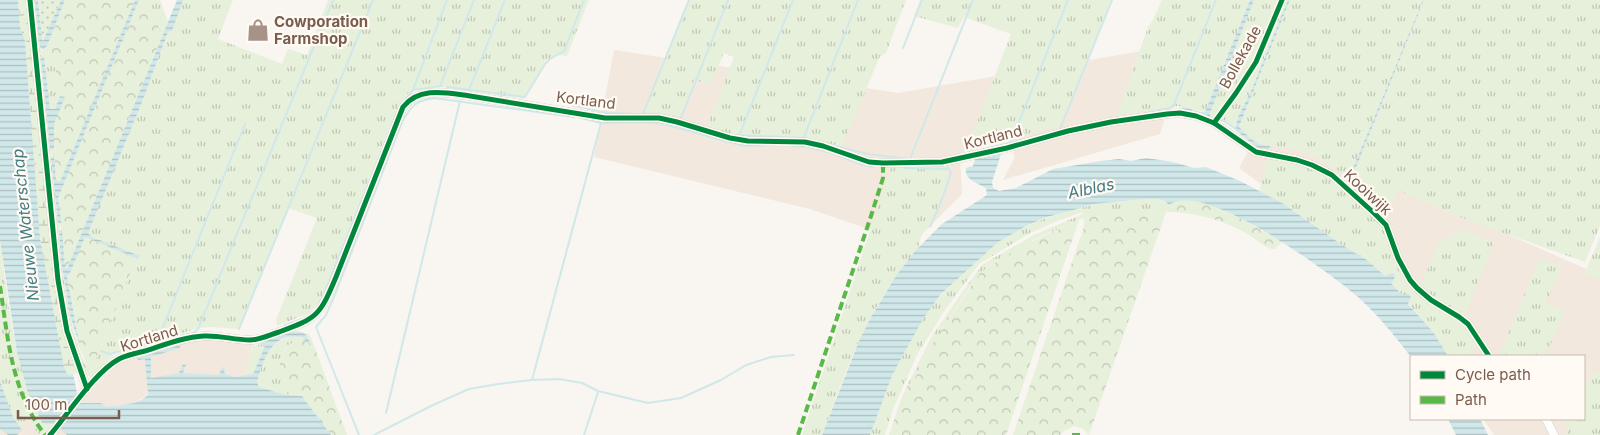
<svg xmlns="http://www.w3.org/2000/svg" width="1600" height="435" viewBox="0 0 1600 435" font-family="Inter,sans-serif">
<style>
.residential{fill:#f2e8de}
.grass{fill:url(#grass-tufts)}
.forest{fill:url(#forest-crowns)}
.wetland{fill:url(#wetland-marsh)}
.garden{fill:url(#garden-dots)}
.water{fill:url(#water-rules)}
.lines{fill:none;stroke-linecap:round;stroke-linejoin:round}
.stream{stroke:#d0e8ea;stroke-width:2}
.minor-casing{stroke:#d7d1cb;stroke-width:9}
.minor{stroke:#fefefd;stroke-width:8}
.quiet{stroke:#58b947;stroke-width:4;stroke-dasharray:8 4;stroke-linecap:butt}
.cycleway-casing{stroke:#fffaf3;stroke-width:8}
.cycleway{stroke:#00873e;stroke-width:5}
.labels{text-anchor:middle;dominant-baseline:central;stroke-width:4.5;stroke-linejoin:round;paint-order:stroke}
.poi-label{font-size:15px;font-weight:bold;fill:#7a5c4d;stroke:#fffaf3;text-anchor:start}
.street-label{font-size:15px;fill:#7a5c4d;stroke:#fffaf3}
.water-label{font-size:16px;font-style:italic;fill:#437c86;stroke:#fffaf3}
</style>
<defs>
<pattern id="grass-tufts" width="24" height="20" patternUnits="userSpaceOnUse" patternTransform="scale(1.25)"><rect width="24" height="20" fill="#e7f0db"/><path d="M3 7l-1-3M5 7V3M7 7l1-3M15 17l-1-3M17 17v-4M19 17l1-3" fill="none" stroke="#c0c6b4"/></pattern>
<pattern id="forest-crowns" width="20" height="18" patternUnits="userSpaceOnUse" patternTransform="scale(1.25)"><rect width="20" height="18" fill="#e7f0db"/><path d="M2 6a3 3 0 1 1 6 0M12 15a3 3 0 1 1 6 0" fill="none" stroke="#c0c6b4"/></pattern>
<pattern id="wetland-marsh" width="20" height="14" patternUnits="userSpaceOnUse" patternTransform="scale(1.25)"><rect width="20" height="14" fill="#e7f0db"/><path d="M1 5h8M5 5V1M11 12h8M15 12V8" fill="none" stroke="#c0c6b4"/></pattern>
<pattern id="garden-dots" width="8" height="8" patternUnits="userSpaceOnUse" patternTransform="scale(1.25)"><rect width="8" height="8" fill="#e7f0db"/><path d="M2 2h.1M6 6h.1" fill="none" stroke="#c0c6b4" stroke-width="1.8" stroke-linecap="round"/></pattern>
<pattern id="water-rules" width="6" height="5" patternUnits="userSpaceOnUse" patternTransform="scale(1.25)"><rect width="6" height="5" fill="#d0e8ea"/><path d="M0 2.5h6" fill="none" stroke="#aebfc0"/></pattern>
</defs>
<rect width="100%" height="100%" fill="#f9f5f0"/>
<g class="residential">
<path d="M1188,43L1160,134L1003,180L1015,157L1007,135L973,137L960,158L962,194L912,244L810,209L594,157L614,50L898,93Z"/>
<path d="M1283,87L1407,190L1600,275V435H1494L1483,419H1584V356H1444L1398,283L1354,241L1297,210L1239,168Z"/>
<path d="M199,338L218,339L253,344L245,376H229L225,372L219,375L148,382L147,395L134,403L107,407L101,403H80L117,364Z"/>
<path d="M29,419L58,424L68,435H0V427Z"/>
</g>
<g class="grass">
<path d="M31,0H35L41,49L43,53H47L55,62L57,82L64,93L63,97L60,96L55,109H50L44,56H43L41,58L50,149L52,150L51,158L58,223H60C58,241 62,259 64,278C68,305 73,332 82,358L78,359L65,312L36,55L43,53L36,54Z"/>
<path d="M148,0H160L168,22L162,36Z"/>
<path d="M183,0H233L218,39L282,64L288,49L307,55L328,0H589L567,56L559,55L546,60L524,99L436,86L414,90L407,94L398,108L385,138L322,299L309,313L277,326L276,320L317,218L288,208L239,329L212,327L198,328L150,344L117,351L92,377L89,376L136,258L140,257L91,236L87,233L142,102L168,32L172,31Z"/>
<path d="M688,0H906L886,53L880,56L842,147C805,134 770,141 733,135C724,134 715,130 707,127L734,57L724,53L713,79L709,84L694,80L680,116L643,112Z"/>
<path d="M920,0H1111L1062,125L983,145L978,151L965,153L1011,34L964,17L958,28L914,16Z"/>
<path d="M1162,0H1250L1205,112L1178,106L1117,116L1148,27L1152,22Z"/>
<path d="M1254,0H1288L1251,91L1238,117L1236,127L1210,117V113Z"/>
<path d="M1290,0H1423L1356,161L1349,175L1344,179L1357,188L1353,184L1352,177L1424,0H1600V226L1585,262L1470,221L1398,190L1393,203L1355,190L1344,180L1339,171L1314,155L1301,150L1284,147L1261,146L1256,144L1239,128Z"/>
<path d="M1267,159C1282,162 1297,162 1312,168C1331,177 1374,211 1384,230C1387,237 1388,245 1390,252C1395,266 1404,280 1415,291C1427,303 1442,309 1455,319C1464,326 1471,335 1477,345L1468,356H1448L1433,332L1408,303L1410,298L1403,296L1385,276L1367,260L1342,245L1296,212L1259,192L1264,175Z"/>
<path d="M948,165C948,192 936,213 922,235C919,240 920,245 917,249C900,272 883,293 870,319C850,356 837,396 822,435H802L891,168L911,169Z"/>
<path d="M1143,199C1152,199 1162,197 1169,205L1165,215L1150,212H1136L1084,218L1035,239L985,269L967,291L941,331L927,352L911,387L907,386L932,336L963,291L983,264L1034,235L1083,214V212L1057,221L1030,233L979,264L947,307L918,353L893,409L885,435H870C880,408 889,379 902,353C916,327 932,303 953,283C969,269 981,253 998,242C1042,214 1092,202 1143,199Z"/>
<path d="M1461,229L1494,243L1464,316L1430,294L1421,285L1438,244Z"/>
<path d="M1600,237V280L1584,275Z"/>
<path d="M0,240C8,302 14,366 42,423L53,424L44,435H39L29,420L20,426L13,418L0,381Z"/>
<path d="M1539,259L1562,266L1546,303L1564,311L1546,356L1540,354L1539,356H1499Z"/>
<path d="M293,336L303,338L286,346L278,368L290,394H283L259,387L257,382C264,357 266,343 293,336Z"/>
<path d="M254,343L255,346L264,344L265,346L253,374L245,376Z"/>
<path d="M1600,371V435H1566L1570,426L1564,422V419H1584V381L1589,383L1593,373Z"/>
</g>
<g class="forest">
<path d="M65,0H135L62,181L58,183L56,180L54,155H52V150L54,148V124L64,98L63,97L64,93L57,83L55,62L47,53H43V50L47,46Z"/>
<path d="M139,0H148L162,36L67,269L65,267L58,198Z"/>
<path d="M1183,199C1219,201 1251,225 1282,242L1275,249H1271C1261,245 1254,237 1244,232C1220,219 1194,212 1166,212C1169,202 1173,200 1183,199Z"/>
<path d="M1136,212H1150L1165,215L1089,435L1083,429L1074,426L1064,431L1060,435H1013L1084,227V218Z"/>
<path d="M1079,220L1006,435H889L900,402L907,386L911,387L927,352L941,331L980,273L1020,247Z"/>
<path d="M85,237L136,258L89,376L86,375L78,359L82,358L85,361L79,343L67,276L70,273Z"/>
<path d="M305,333L309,334L313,343L347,435H331L302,396L290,394L278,369L286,346L303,338L309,345L310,342Z"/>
</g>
<path class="wetland" d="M18,0H26L56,288L58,307L76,372L73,375L67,374L64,367L40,237L25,41L20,27Z"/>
<path class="garden" d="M38,0H61L43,41L42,39Z"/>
<g class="water">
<path d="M0,0H18L20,27L25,41L40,238L64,367L67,374L73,375C76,384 76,394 80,403H101L107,407L134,403L141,400L148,395L145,359L138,360L137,358L180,345V348L151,357V378L179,373L183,364L186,365L183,373L219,375L222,367L225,368L224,372C233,380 243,375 253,374L265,346L264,344L255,345C266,342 298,324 306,335C307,335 309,342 310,342L309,345L302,337C271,332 264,358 257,382L259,387L283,394L302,396L331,435H67L53,424L42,423L28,393L17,352L0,240Z"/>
<path d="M35,0H38L42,39L43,41L61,0H65L47,46L43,50L40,47Z"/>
<path d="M135,0H139L58,198L61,221V223H58L51,158L54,154L56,180L60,182Z"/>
<path d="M177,0H183L172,31L168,32L142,102L88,233L92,237L140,256L138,259L85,237L70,273L67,276L79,343L84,361L70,315L61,260L59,230H62L65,267L67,269Z"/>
<path d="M1250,0H1254L1210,113V117L1181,109L1183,107L1200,112H1205Z"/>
<path d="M1288,0H1290L1239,127C1249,137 1256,146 1270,146L1269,149L1258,148L1235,130L1238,117L1251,91Z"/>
<path d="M1423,0H1424L1352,177L1353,184L1357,188V190L1355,189L1344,179V176L1350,175L1356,161Z"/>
<path d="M44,56L50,109H55L60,96L65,97L54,124V148L52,150L50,149L41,58Z"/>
<path d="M1002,151L992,182L993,188L999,191L1016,188L1053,169L1101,161L1119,159L1131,161L1146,158L1173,162L1194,168L1206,167L1240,181L1284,204L1342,245L1367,260L1385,276L1392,273L1395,274L1394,280L1391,283L1403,296L1407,293L1411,296L1408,304L1433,332L1448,356L1411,357C1395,336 1378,315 1358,297C1330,273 1202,178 1169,205L1165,201L1158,199H1143L1095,204L1047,217L1028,225L998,242L941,294L923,319L893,373L870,435H822L859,341L871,317L896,276L916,250L942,224L987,195L986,188C978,183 964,180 966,168L973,166L975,159Z"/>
<path d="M0,381L13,417L22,430L17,435H8L0,429Z"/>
<path d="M1448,419H1480L1488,435H1456Z"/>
</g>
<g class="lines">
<g class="stream">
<path d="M903,48L922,0"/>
<path d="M440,86L474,0"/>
<path d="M447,87L525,97L545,64L550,59L564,51L584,0"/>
<path d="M413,90L447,0"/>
<path d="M469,90L505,0"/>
<path d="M400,105L413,90L442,86"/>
<path d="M571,105L607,113L662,115L696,124"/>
<path d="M1147,113L1173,107L1216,0"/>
<path d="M643,114L689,0"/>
<path d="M581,118L601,123L643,122L664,124L743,146L787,145L808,147L835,154L862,165L874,167"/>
<path d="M681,118L728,0"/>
<path d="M1221,119L1236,129"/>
<path d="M245,124L163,327L160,340L193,333L198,329L333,0"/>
<path d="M1060,129L1112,0"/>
<path d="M737,135L804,138L868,154L910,159"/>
<path d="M739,136L793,0"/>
<path d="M804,137L858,0"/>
<path d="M1011,142L1068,0"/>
<path d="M981,150L1066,128"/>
<path d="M910,159L973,0"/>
<path d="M904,168L949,169L951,173L941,202L930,227"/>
<path d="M316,309L324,294L397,112"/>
<path d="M285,325L302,319"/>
<path d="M239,329L373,0"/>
<path d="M101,351L109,354L147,345"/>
<path d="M532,380L601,123"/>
<path d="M386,413L460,101"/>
<path d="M359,435L316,327L326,315L334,297L403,120C412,105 416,101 434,98L573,117"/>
<path d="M374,435L433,405L469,389L498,384L532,380L559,379L582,383L598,391L648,403L681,398L721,380L746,365L771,357L794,355"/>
<path d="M584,435L598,392"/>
</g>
<defs>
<g id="minor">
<path d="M30,0L58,280L67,331L87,389"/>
<path d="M1546,419L1554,435"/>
<path d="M50,435C68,414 95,372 119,359C127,355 136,353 145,351C164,345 184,337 204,336C219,335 234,340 250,340C260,340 269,335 279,332C318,318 320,315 336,277L403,107C418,88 442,92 464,95L605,118H659L677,122L730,138L748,141L805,142L823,146L869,162L883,163L942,162L1007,148L1068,131L1111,122L1167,114L1180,113L1196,116L1214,123L1256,152L1297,160L1312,165L1332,175L1374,213L1386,225L1398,258L1410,280L1417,288L1431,300L1459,317L1468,324L1489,356"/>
</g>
</defs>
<use href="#minor" class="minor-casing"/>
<use href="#minor" class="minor"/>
<g class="quiet">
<path d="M0,286C8,338 11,391 45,435"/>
<path d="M798,435L871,216L883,178V163"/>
<path d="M1072,435H1082"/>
</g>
<defs>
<g id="cycleway">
<path d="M30,0L58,280L67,331L87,389"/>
<path d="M1214,123L1236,93L1256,62L1282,0"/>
<path d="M50,435C68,414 95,372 119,359C127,355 136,353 145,351C164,345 184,337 204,336C219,335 234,340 250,340C260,340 269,335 279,332C318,318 320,315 336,277L403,107C418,88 442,92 464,95L605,118H659L677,122L730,138L748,141L805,142L823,146L869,162L883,163L942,162L1007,148L1068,131L1111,122L1167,114L1180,113L1196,116L1214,123L1256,152L1297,160L1312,165L1332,175L1374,213L1386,225L1398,258L1410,280L1417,288L1431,300L1459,317L1468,324L1489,356"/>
</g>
</defs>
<use href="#cycleway" class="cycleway-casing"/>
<use href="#cycleway" class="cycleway"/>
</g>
<defs>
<symbol id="shop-bare" viewBox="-9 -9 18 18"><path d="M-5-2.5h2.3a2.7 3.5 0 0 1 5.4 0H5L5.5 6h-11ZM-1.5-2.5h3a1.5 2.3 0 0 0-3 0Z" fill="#a69286" stroke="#fffaf3" stroke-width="2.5" paint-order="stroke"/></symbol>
</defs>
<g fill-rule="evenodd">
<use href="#shop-bare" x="242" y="14" width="32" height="32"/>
</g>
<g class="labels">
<g class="poi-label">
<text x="274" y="21">Cowporation<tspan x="274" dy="17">Farmshop</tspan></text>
</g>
<g class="street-label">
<text transform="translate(1240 57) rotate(-61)">Bollekade</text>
<text transform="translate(586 100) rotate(7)">Kortland</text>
<text transform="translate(993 137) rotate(-14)">Kortland</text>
<text transform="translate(1368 192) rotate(43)">Kooiwijk</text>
<text transform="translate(149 338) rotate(-17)">Kortland</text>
</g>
<g class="water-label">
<text transform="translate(1091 188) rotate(-12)">Alblas</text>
<text transform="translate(25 225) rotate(-96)">Nieuwe Waterschap</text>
</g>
</g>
<rect x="1410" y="355" width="175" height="65" fill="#fffaf3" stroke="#cabbb1"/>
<rect x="1420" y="371" width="25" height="8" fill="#00873e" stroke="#cabbb1"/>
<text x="1455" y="380" font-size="15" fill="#7a5c4d">Cycle path</text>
<rect x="1420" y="396" width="25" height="8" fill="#58b947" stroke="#cabbb1"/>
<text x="1455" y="405" font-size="15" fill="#7a5c4d">Path</text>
<path d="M18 410v8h101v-8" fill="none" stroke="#7a5c4d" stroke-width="2.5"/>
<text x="25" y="410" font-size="15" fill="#7a5c4d" stroke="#fffaf3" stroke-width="4" paint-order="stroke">100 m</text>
</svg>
